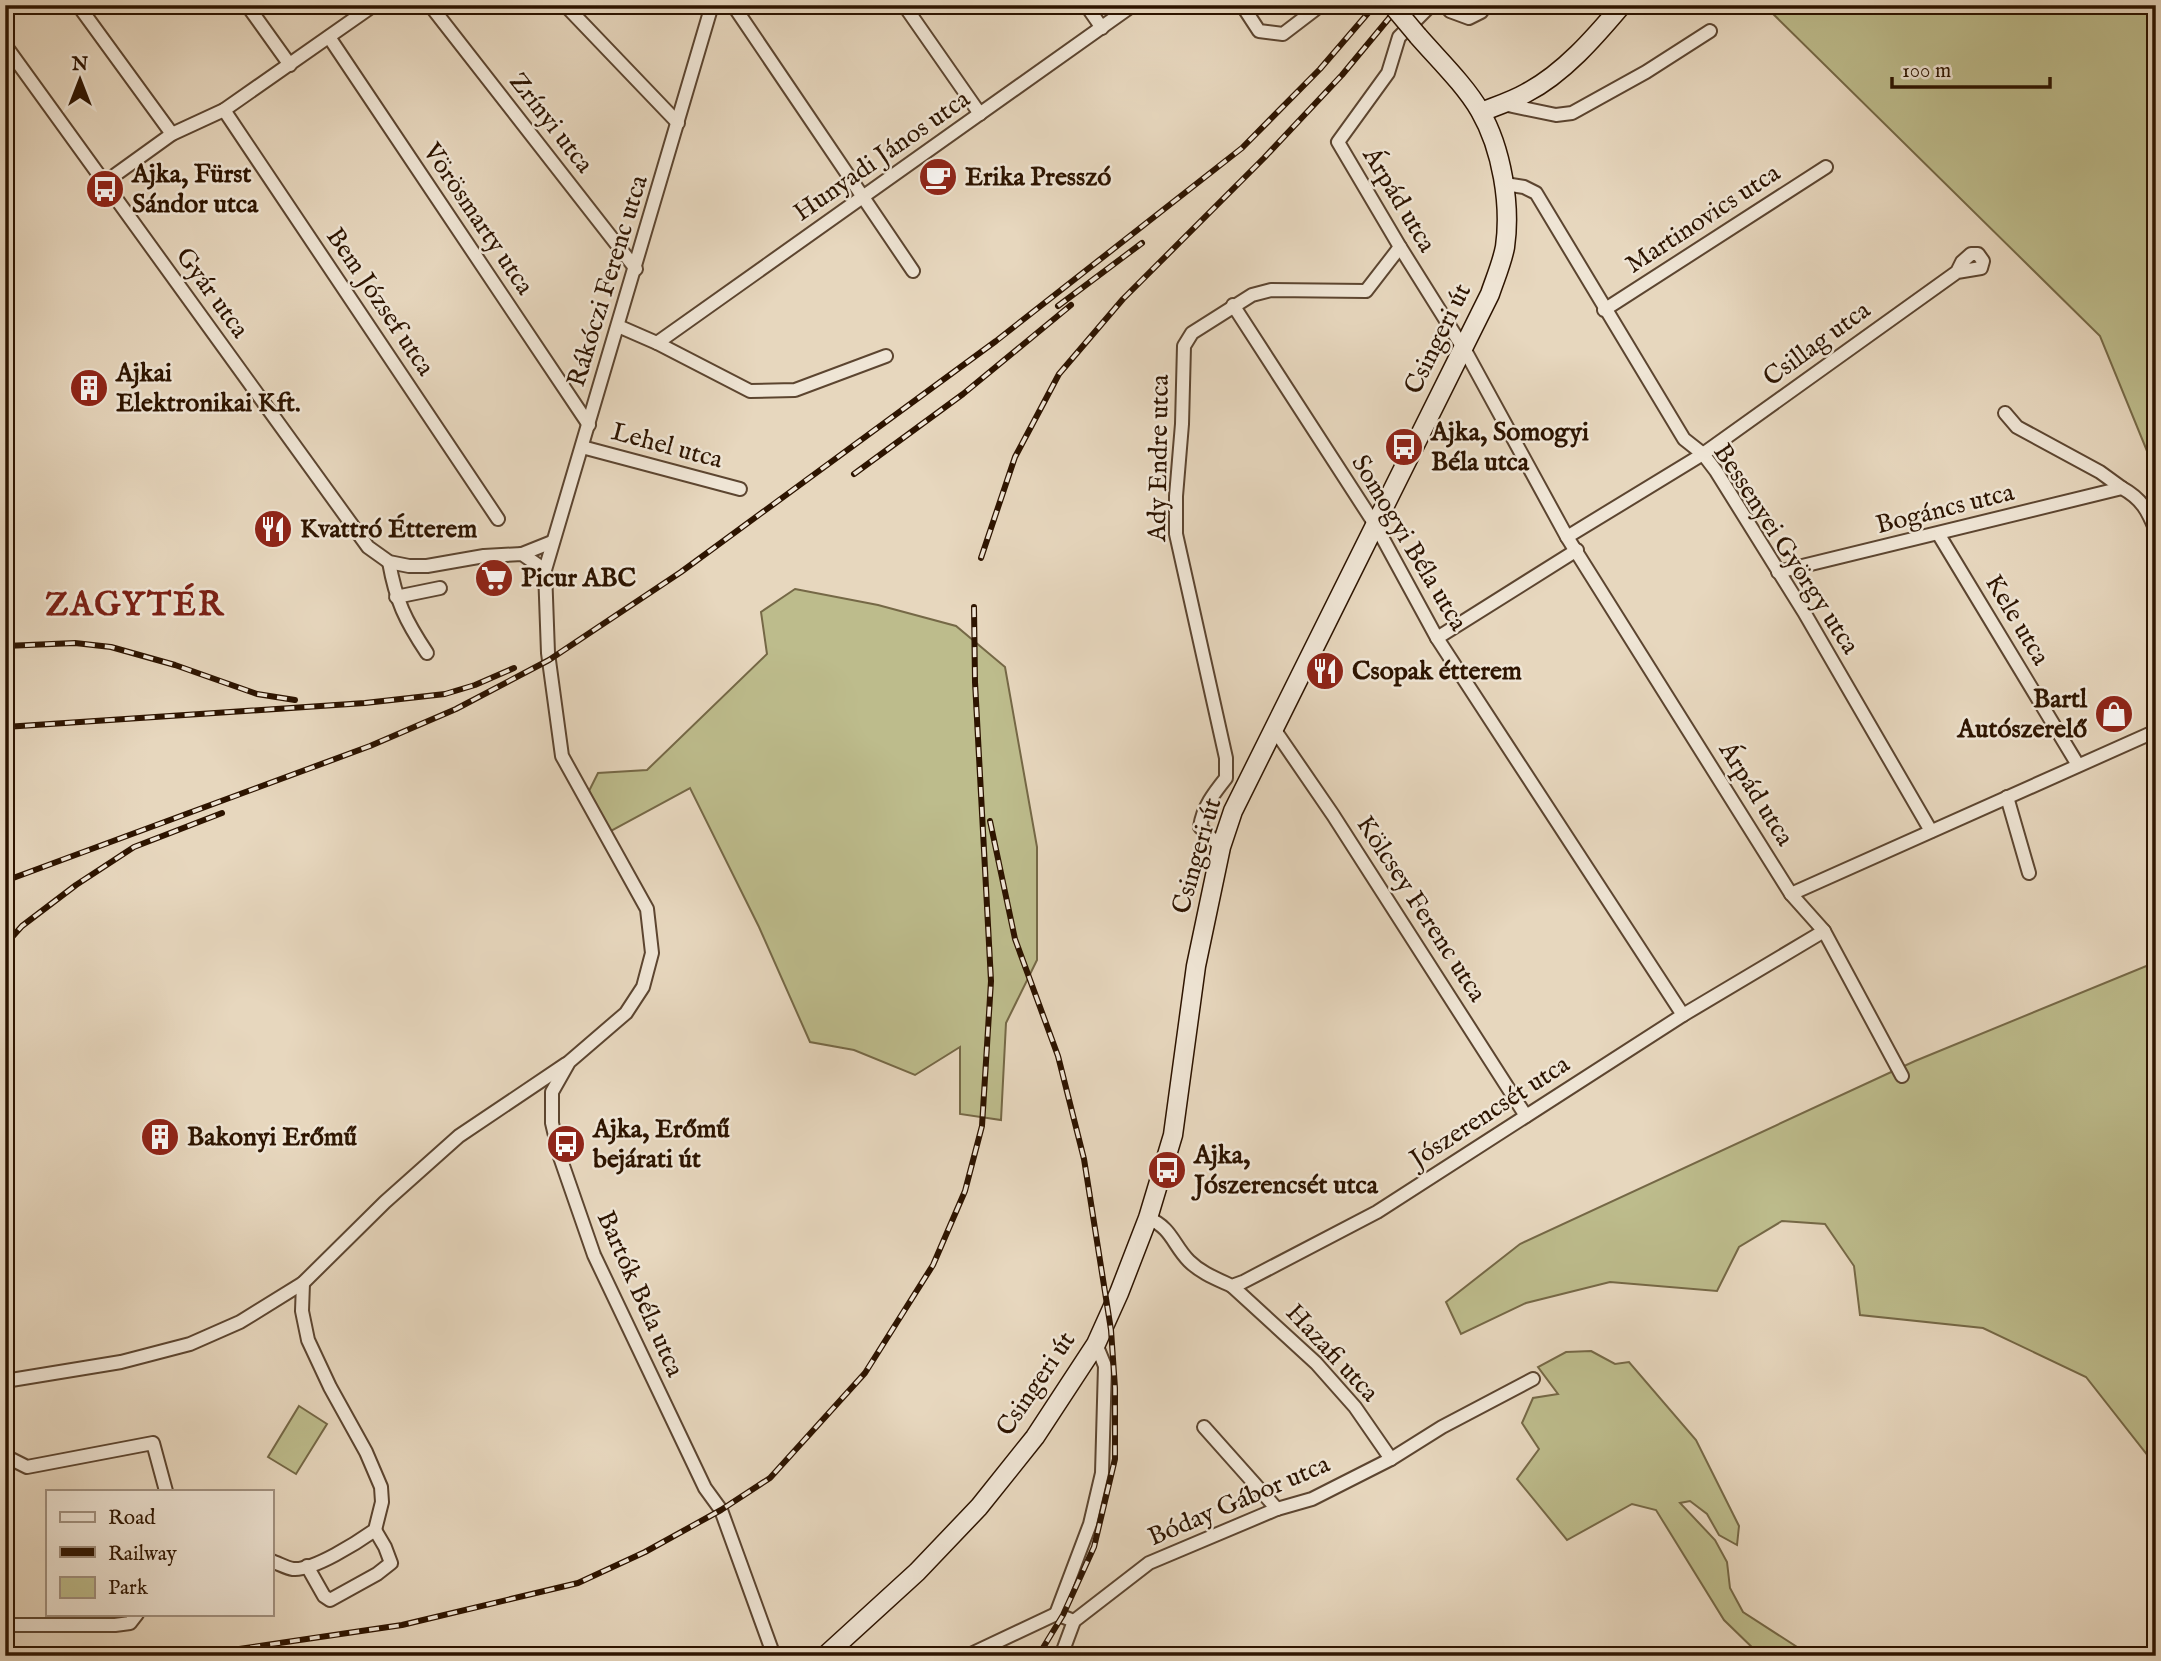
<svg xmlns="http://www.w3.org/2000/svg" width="2161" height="1661" viewBox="0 0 2161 1661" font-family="'IM FELL English',serif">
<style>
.green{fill:#bdbc8c;stroke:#756846;stroke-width:2}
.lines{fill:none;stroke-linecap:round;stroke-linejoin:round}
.street-casing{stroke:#5c4530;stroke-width:16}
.secondary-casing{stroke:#2d1400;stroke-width:21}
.street{stroke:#efe5d5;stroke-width:12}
.secondary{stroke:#efe5d5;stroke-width:18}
.rail-casing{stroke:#2d1400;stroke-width:6}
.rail{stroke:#efe5d5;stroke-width:3.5;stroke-dasharray:10;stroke-linecap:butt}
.secondary-bridge-casing{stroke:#2d1400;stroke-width:21;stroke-linecap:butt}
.secondary-bridge{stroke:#efe5d5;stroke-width:18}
.labels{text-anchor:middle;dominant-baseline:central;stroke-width:5;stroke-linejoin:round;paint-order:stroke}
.street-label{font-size:26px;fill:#2d1400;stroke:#efe5d5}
.poi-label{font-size:26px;font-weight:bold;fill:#2d1400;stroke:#efe5d5;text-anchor:start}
.district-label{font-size:33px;font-weight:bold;letter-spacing:2px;fill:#7a1f14;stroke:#efe5d5}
</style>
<rect width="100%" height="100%" fill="#e7d7be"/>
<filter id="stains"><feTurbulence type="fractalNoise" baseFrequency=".00286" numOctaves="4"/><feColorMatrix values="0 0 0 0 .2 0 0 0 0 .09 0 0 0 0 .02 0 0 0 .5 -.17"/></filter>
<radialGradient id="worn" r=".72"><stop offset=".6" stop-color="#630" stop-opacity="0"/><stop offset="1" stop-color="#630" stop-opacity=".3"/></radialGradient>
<g class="green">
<path d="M1764,5H2156V473L2100,336Z"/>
<path d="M795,589L878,605L956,626L1005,667L1037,847V960L1006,1023L1001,1120L960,1114V1047L915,1075L854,1050L810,1042L759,927L690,788L611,831L589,791L598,773L647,770L767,654L761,612Z"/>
<path d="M2156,962V1466L2086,1377L1983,1328L1860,1315L1854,1266L1825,1224L1782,1221L1739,1247L1717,1291L1610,1282L1526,1303L1461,1334L1446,1302L1520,1244L1915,1061Z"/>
<path d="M1591,1351L1615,1364L1629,1362L1696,1440L1739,1526L1737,1545L1719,1535L1707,1514L1690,1501L1680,1503L1715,1540L1727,1562L1730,1588L1743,1612L1811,1656H1761L1724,1620L1656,1510L1632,1504L1567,1540L1517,1479L1539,1449L1522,1423L1533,1398L1558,1394L1538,1367L1566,1352Z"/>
<path d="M299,1406L327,1424L296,1474L268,1457Z"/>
</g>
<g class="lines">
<defs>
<g id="street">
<path d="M78,5L172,134"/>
<path d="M247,5L290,65"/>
<path d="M430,5L636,269"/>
<path d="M565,5L678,123"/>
<path d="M712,5L545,570L548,653L562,756L647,909L652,953L643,987L626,1013L569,1062L552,1092V1123L560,1157L594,1255L705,1488L721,1510L774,1656"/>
<path d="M733,5L913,271"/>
<path d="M904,5L980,114"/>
<path d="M1086,5L1102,28"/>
<path d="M1242,5L1259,31L1283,34L1321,5"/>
<path d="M1431,5L1399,37L1388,73L1338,142L1400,247L1467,354L1567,537L1791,894L1824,931L1902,1076"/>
<path d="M1446,5L1450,11L1469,18L1481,12L1486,5"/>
<path d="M329,37L589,425"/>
<path d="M5,45L368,547L389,562L409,566H427L484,556L522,554L545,570"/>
<path d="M1503,104L1556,115L1572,113L1646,72L1710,31"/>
<path d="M224,110L498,519"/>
<path d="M104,183L172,134L224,110L374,5"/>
<path d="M1505,184L1524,187L1536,193L1684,439L1703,454L1716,471L1804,612L1931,831"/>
<path d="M1233,305L1376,526L1437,638L1683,1015"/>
<path d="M1604,310L1826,167"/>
<path d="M618,326L657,343L1133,5"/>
<path d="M657,343L750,391L795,390L886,356"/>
<path d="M2005,413L2017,427L2100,472L2122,488"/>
<path d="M582,447L740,489"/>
<path d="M1939,535L2078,765"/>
<path d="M1567,537L1703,454L1957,272L1962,262L1971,254H1978L1983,261L1981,268L1957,272"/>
<path d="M522,554L552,542"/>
<path d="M389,562C396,601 405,620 427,653"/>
<path d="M1778,572L2122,488C2142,499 2148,511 2156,531"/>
<path d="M396,597L440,588"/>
<path d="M1437,638L1577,550"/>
<path d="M1274,729L1333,815L1526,1116"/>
<path d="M2007,797L2029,873"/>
<path d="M1221,847L1200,827C1203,807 1214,793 1226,778V758L1176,534V496L1182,424L1184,346L1192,333L1252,295L1271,290L1366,291L1400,247"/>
<path d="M1791,894L2156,731"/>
<path d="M1148,1218C1172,1228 1173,1245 1189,1261C1201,1273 1217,1279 1232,1286L1243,1282L1377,1212L1683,1015L1824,931"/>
<path d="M1232,1286L1316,1363L1355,1407L1391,1459"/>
<path d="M5,1381L121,1362L190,1344L240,1322L303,1283L385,1202L459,1136L566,1064"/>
<path d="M1204,1427L1277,1509"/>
<path d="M5,1456L27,1467L153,1443L166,1491"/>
<path d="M271,1561C278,1563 286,1568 293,1569C313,1571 358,1542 375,1530L382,1502L381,1487L366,1452L330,1387L308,1340L302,1311L303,1283"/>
<path d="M307,1566L324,1596L330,1600L377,1574L391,1563L385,1547L375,1530"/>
<path d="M1056,1614L1090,1524L1102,1473L1105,1366L1096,1344"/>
<path d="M5,1625H115L130,1623L137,1614"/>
<path d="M967,1656L1056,1614L1074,1621L1149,1563L1277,1509L1312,1499L1391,1459L1442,1427L1533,1379"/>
<path d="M1061,1656L1074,1621"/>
</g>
<g id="secondary">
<path d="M1481,112C1496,106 1512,101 1526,93C1563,74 1595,37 1622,5"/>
<path d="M825,1656L917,1572L979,1507L1035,1437L1096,1344L1119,1293L1148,1218L1173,1135L1196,966L1221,847L1233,811L1490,294C1495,279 1502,263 1505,247C1511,205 1502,149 1480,111C1465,85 1438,59 1418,36"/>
</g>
</defs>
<use href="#street" class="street-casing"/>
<use href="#secondary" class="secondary-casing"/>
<use href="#street" class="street"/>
<use href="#secondary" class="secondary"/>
<defs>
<g id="rail">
<path d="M1058,306L1142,243"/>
<path d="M854,474L963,394L1071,305"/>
<path d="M981,558L1015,457L1059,374L1123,299L1264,158L1342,75L1400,5"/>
<path d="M5,646L75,643L111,647L175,665L257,694L295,700"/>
<path d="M5,727L365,703L445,694L475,685L514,668"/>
<path d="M990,821L1015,939L1058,1056L1084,1159L1111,1330L1115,1388V1459L1094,1547L1063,1615L1038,1656"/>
<path d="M5,881L370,746L456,709L549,660L681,572L996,341L1242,148L1320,69L1375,5"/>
<path d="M5,945L22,926L76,885L134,847L222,813"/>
<path d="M191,1656L402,1625L578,1583L645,1552L721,1510L770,1478L865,1373L933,1265L965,1191L982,1126L991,981L975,682L974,607"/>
</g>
</defs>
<use href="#rail" class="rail-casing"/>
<use href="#rail" class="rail"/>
<defs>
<path id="secondary-bridge" d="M1392,5L1418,36"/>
</defs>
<use href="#secondary-bridge" class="secondary-bridge-casing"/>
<use href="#secondary-bridge" class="secondary-bridge"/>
</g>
<defs>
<symbol id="cafe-disc" viewBox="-11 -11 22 22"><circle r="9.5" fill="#8f2418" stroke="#efe5d5"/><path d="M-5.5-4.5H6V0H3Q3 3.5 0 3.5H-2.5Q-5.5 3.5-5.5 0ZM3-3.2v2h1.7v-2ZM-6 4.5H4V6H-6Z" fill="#fff"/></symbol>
<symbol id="bus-disc" viewBox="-11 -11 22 22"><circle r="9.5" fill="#8f2418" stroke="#efe5d5"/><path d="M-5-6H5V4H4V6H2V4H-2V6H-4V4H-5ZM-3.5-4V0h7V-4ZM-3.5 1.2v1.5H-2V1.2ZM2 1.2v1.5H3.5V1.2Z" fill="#fff"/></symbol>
<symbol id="building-disc" viewBox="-11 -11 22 22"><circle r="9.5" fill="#8f2418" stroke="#efe5d5"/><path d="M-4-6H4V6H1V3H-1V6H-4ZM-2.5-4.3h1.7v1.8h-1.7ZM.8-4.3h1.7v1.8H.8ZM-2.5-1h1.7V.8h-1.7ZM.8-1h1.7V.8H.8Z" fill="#fff"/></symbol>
<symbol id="restaurant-disc" viewBox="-11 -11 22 22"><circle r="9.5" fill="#8f2418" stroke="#efe5d5"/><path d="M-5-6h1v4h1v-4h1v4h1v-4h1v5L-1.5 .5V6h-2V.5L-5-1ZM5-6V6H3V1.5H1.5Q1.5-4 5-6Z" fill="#fff"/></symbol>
<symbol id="supermarket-disc" viewBox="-11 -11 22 22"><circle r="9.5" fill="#8f2418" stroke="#efe5d5"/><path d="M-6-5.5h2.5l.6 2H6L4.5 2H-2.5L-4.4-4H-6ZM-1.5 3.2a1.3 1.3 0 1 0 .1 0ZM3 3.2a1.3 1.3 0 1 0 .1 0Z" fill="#fff"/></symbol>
<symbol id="shop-disc" viewBox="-11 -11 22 22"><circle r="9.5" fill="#8f2418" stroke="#efe5d5"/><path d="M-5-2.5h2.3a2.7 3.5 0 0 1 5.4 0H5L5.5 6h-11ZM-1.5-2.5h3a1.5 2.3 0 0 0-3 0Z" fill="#fff"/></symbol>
</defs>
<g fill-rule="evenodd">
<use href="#cafe-disc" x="916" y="155" width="44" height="44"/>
<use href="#bus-disc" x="83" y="167" width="44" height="44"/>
<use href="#building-disc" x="67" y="366" width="44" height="44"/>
<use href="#bus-disc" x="1382" y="425" width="44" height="44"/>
<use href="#restaurant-disc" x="251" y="507" width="44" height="44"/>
<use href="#supermarket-disc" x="472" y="556" width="44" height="44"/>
<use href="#restaurant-disc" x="1303" y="649" width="44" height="44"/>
<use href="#shop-disc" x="2092" y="692" width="44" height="44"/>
<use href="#building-disc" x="138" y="1115" width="44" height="44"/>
<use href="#bus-disc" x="544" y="1122" width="44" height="44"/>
<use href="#bus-disc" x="1145" y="1148" width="44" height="44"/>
</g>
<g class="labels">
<g class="street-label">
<text transform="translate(551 123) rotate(52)">Zrínyi utca</text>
<text transform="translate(882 156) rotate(-35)">Hunyadi János utca</text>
<text transform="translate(1399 200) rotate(59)">Árpád utca</text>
<text transform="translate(478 219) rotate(56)">Vörösmarty utca</text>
<text transform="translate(1703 219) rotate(-33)">Martinovics utca</text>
<text transform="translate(608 281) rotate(-73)">Rákóczi Ferenc utca</text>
<text transform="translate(212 293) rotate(54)">Gyár utca</text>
<text transform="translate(380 302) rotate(56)">Bem József utca</text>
<text transform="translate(1438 339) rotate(-64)">Csingeri út</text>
<text transform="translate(1817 344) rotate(-36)">Csillag utca</text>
<text transform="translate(667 446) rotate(15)">Lehel utca</text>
<text transform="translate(1159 458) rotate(-89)">Ady Endre utca</text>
<text transform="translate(1945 509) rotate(-14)">Bogáncs utca</text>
<text transform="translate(1409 543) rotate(59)">Somogyi Béla utca</text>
<text transform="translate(1786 549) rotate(57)">Bessenyei György utca</text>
<text transform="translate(2017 620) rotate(59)">Kele utca</text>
<text transform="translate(1756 794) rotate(58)">Árpád utca</text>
<text transform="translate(1197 856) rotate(-74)">Csingeri út</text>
<text transform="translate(1421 909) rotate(57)">Kölcsey Ferenc utca</text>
<text transform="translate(1490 1112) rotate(-33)">Jószerencsét utca</text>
<text transform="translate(640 1294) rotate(66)">Bartók Béla utca</text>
<text transform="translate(1332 1353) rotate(47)">Hazafi utca</text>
<text transform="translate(1036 1384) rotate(-56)">Csingeri út</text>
<text transform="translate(1239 1501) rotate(-23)">Bóday Gábor utca</text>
</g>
<g class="poi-label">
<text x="132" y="174">Ajka, Fürst<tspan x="132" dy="30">Sándor utca</tspan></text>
<text x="965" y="177">Erika Presszó</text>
<text x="116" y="373">Ajkai<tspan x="116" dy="30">Elektronikai Kft.</tspan></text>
<text x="1431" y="432">Ajka, Somogyi<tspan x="1431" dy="30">Béla utca</tspan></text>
<text x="300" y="529">Kvattró Étterem</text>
<text x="521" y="578">Picur ABC</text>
<text x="1352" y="671">Csopak étterem</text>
<text x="2087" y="699" text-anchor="end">Bartl<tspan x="2087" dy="30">Autószerelő</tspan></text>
<text x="593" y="1129">Ajka, Erőmű<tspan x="593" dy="30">bejárati út</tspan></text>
<text x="187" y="1137">Bakonyi Erőmű</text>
<text x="1194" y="1155">Ajka,<tspan x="1194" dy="30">Jószerencsét utca</tspan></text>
</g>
<g class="district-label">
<text x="135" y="606">ZAGYTÉR</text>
</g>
</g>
<rect width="2161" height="1661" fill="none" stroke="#e7d7be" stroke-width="28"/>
<rect x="7" y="7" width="2147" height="1647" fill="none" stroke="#2d1400" stroke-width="3.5"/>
<rect x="14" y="14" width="2133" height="1633" fill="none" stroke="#2d1400" stroke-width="2"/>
<rect x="46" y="1490" width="228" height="126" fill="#efe5d5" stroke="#a19180" stroke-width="2"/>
<rect x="60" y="1512" width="35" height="10" fill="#efe5d5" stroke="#a19180" stroke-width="2"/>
<text x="108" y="1524" font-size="21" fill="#2d1400">Road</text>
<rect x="60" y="1547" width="35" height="10" fill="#2d1400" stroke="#a19180" stroke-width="2"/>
<text x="108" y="1560" font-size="21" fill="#2d1400">Railway</text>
<rect x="60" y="1577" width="35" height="21" fill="#bdbc8c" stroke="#a19180" stroke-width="2"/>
<text x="108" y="1594" font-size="21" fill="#2d1400">Park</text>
<g transform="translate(80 80)" stroke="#efe5d5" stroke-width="5" paint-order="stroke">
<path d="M0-5L12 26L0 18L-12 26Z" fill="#2d1400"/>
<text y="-10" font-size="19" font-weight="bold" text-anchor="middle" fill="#2d1400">N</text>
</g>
<path d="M1892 77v10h158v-10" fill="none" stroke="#2d1400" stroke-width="3.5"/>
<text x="1902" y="77" font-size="21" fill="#2d1400" stroke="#efe5d5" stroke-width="5" paint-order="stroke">100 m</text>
<rect width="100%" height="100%" filter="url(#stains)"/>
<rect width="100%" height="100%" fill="url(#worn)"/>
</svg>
